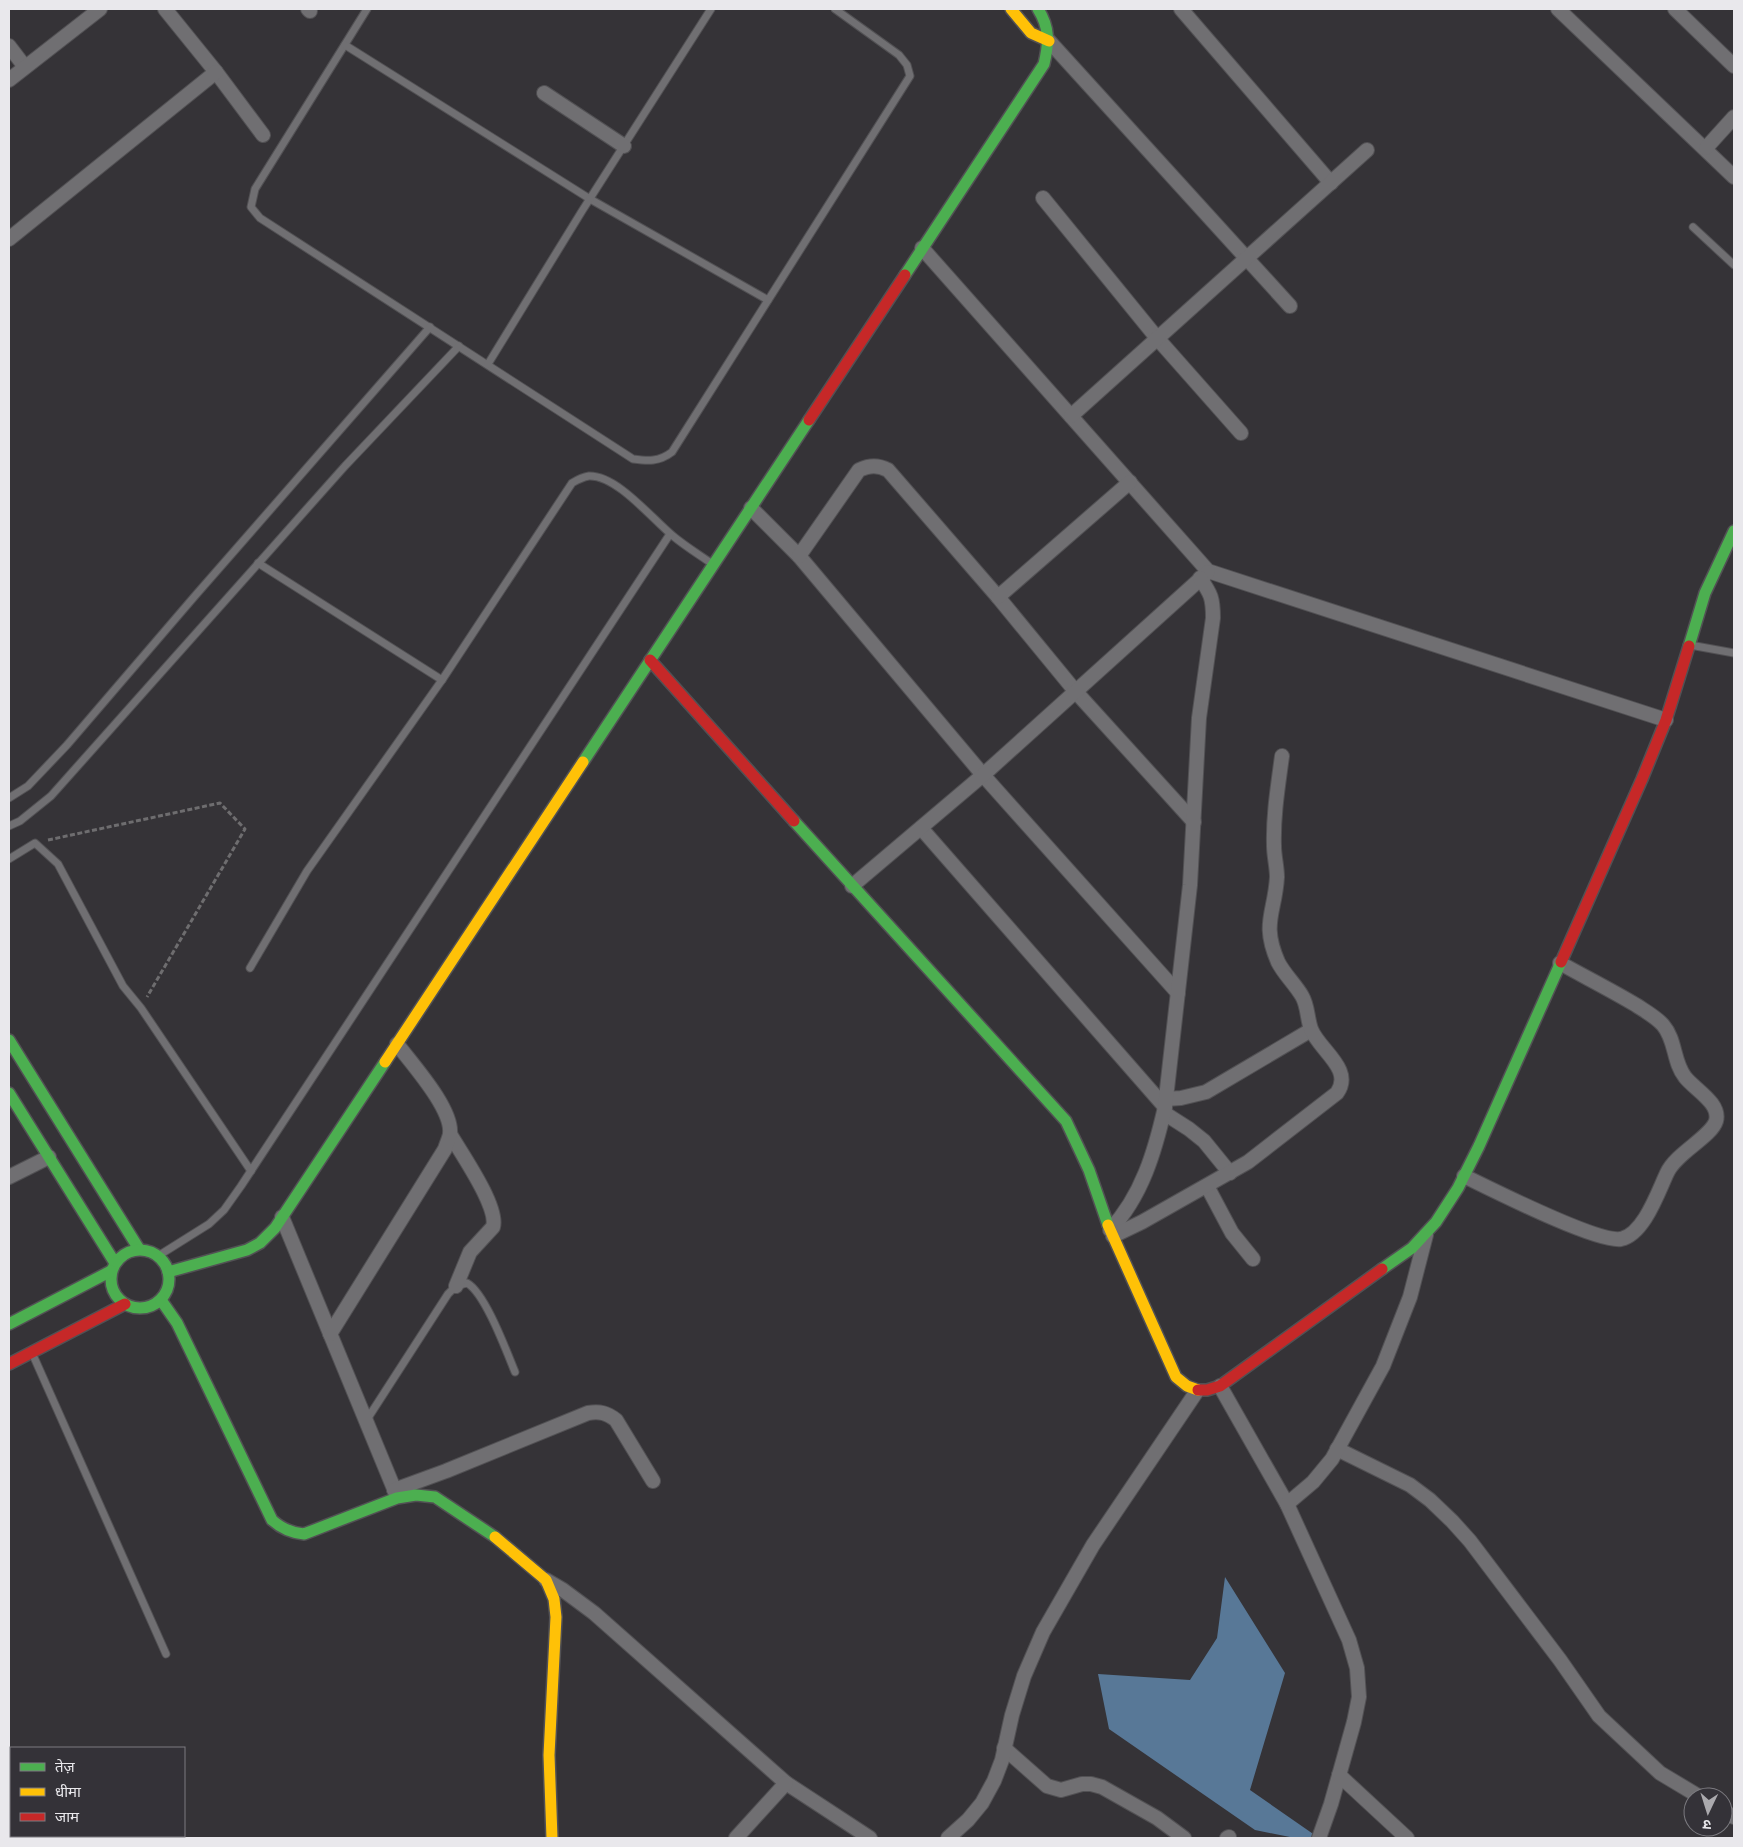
<svg xmlns="http://www.w3.org/2000/svg" width="1743" height="1847" viewBox="0 0 1743 1847" font-family="'Space Grotesk','Noto Sans Devanagari',sans-serif">
<style>
.water{fill:#587897}
.lines{fill:none;stroke-linecap:round;stroke-linejoin:round}
.lane-casing{stroke:#525154;stroke-width:9}
.street-casing{stroke:#525154;stroke-width:16}
.fast-casing{stroke:#525154;stroke-width:14}
.slow-casing{stroke:#525154;stroke-width:14}
.jam-casing{stroke:#525154;stroke-width:14}
.path{stroke:#6e6d6f;stroke-width:3;stroke-dasharray:5 2.5;stroke-linecap:butt}
.lane{stroke:#706f72;stroke-width:7}
.street{stroke:#706f72;stroke-width:14}
.fast{stroke:#4caf50;stroke-width:11}
.slow{stroke:#ffc107;stroke-width:11}
.jam{stroke:#c62828;stroke-width:11}
</style>
<rect width="100%" height="100%" fill="#353337"/>
<path class="water" d="M1225,1577L1285,1673L1250,1790L1319,1838H1295L1255,1830L1109,1729L1098,1674L1190,1680L1217,1638Z"/>
<g class="lines">
<defs>
<g id="lane">
<path d="M367,9L255,189L251,207L260,218L633,459C648,461 659,462 672,452L910,76L907,65L899,55L835,9"/>
<path d="M345,45L590,199L768,300"/>
<path d="M1693,227L1734,265"/>
<path d="M488,364L582,211L711,9"/>
<path d="M258,563L442,680"/>
<path d="M1690,645L1734,653"/>
<path d="M9,798L28,786L67,745L194,597L430,327"/>
<path d="M9,826L20,821L51,796L345,466L459,346"/>
<path d="M9,859L35,843L58,864L123,986L141,1008L251,1171"/>
<path d="M250,968L307,871L442,680L572,483C577,480 583,477 589,476C617,475 652,519 673,536C685,546 698,554 711,563"/>
<path d="M158,1256L209,1224L224,1210L241,1186L670,534"/>
<path d="M33,1355L166,1654"/>
<path d="M366,1421L448,1294L456,1286L467,1283C485,1293 506,1350 515,1372"/>
</g>
<g id="street">
<path d="M165,9L216,72L263,135"/>
<path d="M308,9L310,11"/>
<path d="M1181,9L1331,183"/>
<path d="M1558,9L1734,177"/>
<path d="M1675,9L1734,66"/>
<path d="M1049,41L1290,306"/>
<path d="M9,46L25,67"/>
<path d="M9,80L100,9"/>
<path d="M544,93L624,146"/>
<path d="M1706,148L1734,117"/>
<path d="M1043,198L1157,338L1241,433"/>
<path d="M9,239L216,72"/>
<path d="M922,248L1208,571L1666,720"/>
<path d="M1071,416L1367,150"/>
<path d="M751,508L799,556L983,775L1178,993"/>
<path d="M799,556L859,470C870,465 878,465 888,470L998,597L1076,692L1194,822"/>
<path d="M998,597L1130,482"/>
<path d="M921,828L1165,1107"/>
<path d="M852,886L983,775L1208,572"/>
<path d="M1166,1099L1181,1098L1206,1092L1311,1030"/>
<path d="M1164,1113L1189,1129L1204,1141L1230,1173"/>
<path d="M450,1134C461,1153 499,1207 493,1227L470,1252L456,1286"/>
<path d="M1464,1176C1491,1189 1597,1243 1621,1239C1644,1234 1658,1192 1667,1173C1676,1153 1711,1137 1716,1121C1721,1103 1694,1089 1685,1077C1673,1062 1676,1040 1663,1025C1656,1017 1645,1011 1636,1005C1611,990 1585,977 1560,963"/>
<path d="M9,1177L49,1157"/>
<path d="M1207,1186L1232,1233L1253,1259"/>
<path d="M282,1217L397,1496"/>
<path d="M1110,1230C1142,1196 1155,1151 1165,1107L1190,885L1199,718L1213,618C1213,598 1211,594 1200,578"/>
<path d="M1113,1236L1142,1222L1248,1162L1337,1093C1354,1069 1319,1050 1311,1029C1307,1018 1308,1006 1302,996C1295,984 1284,974 1278,962C1261,923 1275,913 1277,877C1277,867 1274,856 1274,846C1273,816 1278,786 1282,756"/>
<path d="M330,1334L445,1149C446,1145 449,1139 450,1134C453,1109 412,1064 397,1044"/>
<path d="M1220,1386L1287,1504L1349,1640L1357,1668L1359,1697L1354,1722L1331,1804L1319,1838"/>
<path d="M1337,1449L1410,1485L1430,1500L1452,1521L1470,1541L1560,1660L1599,1716L1660,1773L1700,1797"/>
<path d="M394,1490L446,1471L588,1413C600,1411 607,1413 616,1420L653,1481"/>
<path d="M1287,1504L1313,1482L1332,1459L1383,1366L1410,1297L1426,1235"/>
<path d="M546,1580L563,1590L594,1613L786,1783L870,1838"/>
<path d="M1004,1748L1047,1786L1061,1790L1082,1784H1091L1102,1787L1157,1818L1184,1838"/>
<path d="M1339,1775L1407,1838"/>
<path d="M1723,1811L1734,1817"/>
<path d="M736,1838L786,1783"/>
<path d="M948,1838L968,1820L982,1803L994,1781L1002,1760L1012,1715L1024,1676L1043,1632L1093,1545L1197,1391"/>
<path d="M1227,1838L1229,1837"/>
</g>
<g id="fast">
<path d="M905,275L1044,64C1049,43 1050,28 1038,9"/>
<path d="M1689,646L1705,593L1734,531"/>
<path d="M583,762L809,420"/>
<path d="M794,821L1066,1121L1089,1170L1108,1225"/>
<path d="M9,1040L139,1249"/>
<path d="M9,1093L115,1263"/>
<circle cx="140" cy="1279" r="29"/>
<path d="M1382,1269L1412,1248L1436,1222L1458,1188L1479,1146L1561,962"/>
<path d="M168,1272L247,1250L260,1243L275,1228L385,1062"/>
<path d="M161,1300L177,1323L272,1520C282,1529 291,1533 304,1534L397,1498L416,1495L435,1497L495,1537"/>
<path d="M9,1324L111,1271"/>
</g>
<g id="slow">
<path d="M1011,9L1031,33L1049,41"/>
<path d="M385,1062L583,762"/>
<path d="M1108,1225L1176,1377L1187,1386L1198,1390"/>
<path d="M495,1537L546,1580L554,1599L556,1617L549,1755L552,1838"/>
</g>
<g id="jam">
<path d="M809,420L905,275"/>
<path d="M650,660L794,821"/>
<path d="M1561,962L1642,779L1666,720L1689,646"/>
<path d="M9,1364L125,1304"/>
<path d="M1198,1390H1207L1220,1386L1382,1269"/>
</g>
</defs>
<use href="#lane" class="lane-casing"/>
<use href="#street" class="street-casing"/>
<use href="#fast" class="fast-casing"/>
<use href="#slow" class="slow-casing"/>
<use href="#jam" class="jam-casing"/>
<path class="path" d="M48,840L220,803L245,829L147,997"/>
<use href="#lane" class="lane"/>
<use href="#street" class="street"/>
<use href="#fast" class="fast"/>
<use href="#slow" class="slow"/>
<use href="#jam" class="jam"/>
</g>
<rect width="1743" height="1847" fill="none" stroke="#e9e8ec" stroke-width="20"/>
<rect x="10" y="1747" width="175" height="90" fill="#343238" stroke="#7c7b80"/>
<rect x="20" y="1763" width="25" height="8" fill="#4caf50" stroke="#7c7b80"/>
<text x="55" y="1772" font-size="15" fill="#e9e8ec">तेज़</text>
<rect x="20" y="1788" width="25" height="8" fill="#ffc107" stroke="#7c7b80"/>
<text x="55" y="1797" font-size="15" fill="#e9e8ec">धीमा</text>
<rect x="20" y="1813" width="25" height="8" fill="#c62828" stroke="#7c7b80"/>
<text x="55" y="1822" font-size="15" fill="#e9e8ec">जाम</text>
<g transform="translate(1708 1812) rotate(184)"><circle r="24" fill="#343238" stroke="#7c7b80"/>
<path d="M0-4L9 19L0 12L-9 19Z" fill="#aaa9ad"/>
<text y="-8" font-size="14" font-weight="bold" text-anchor="middle" fill="#e9e8ec">उ</text>
</g>
</svg>
